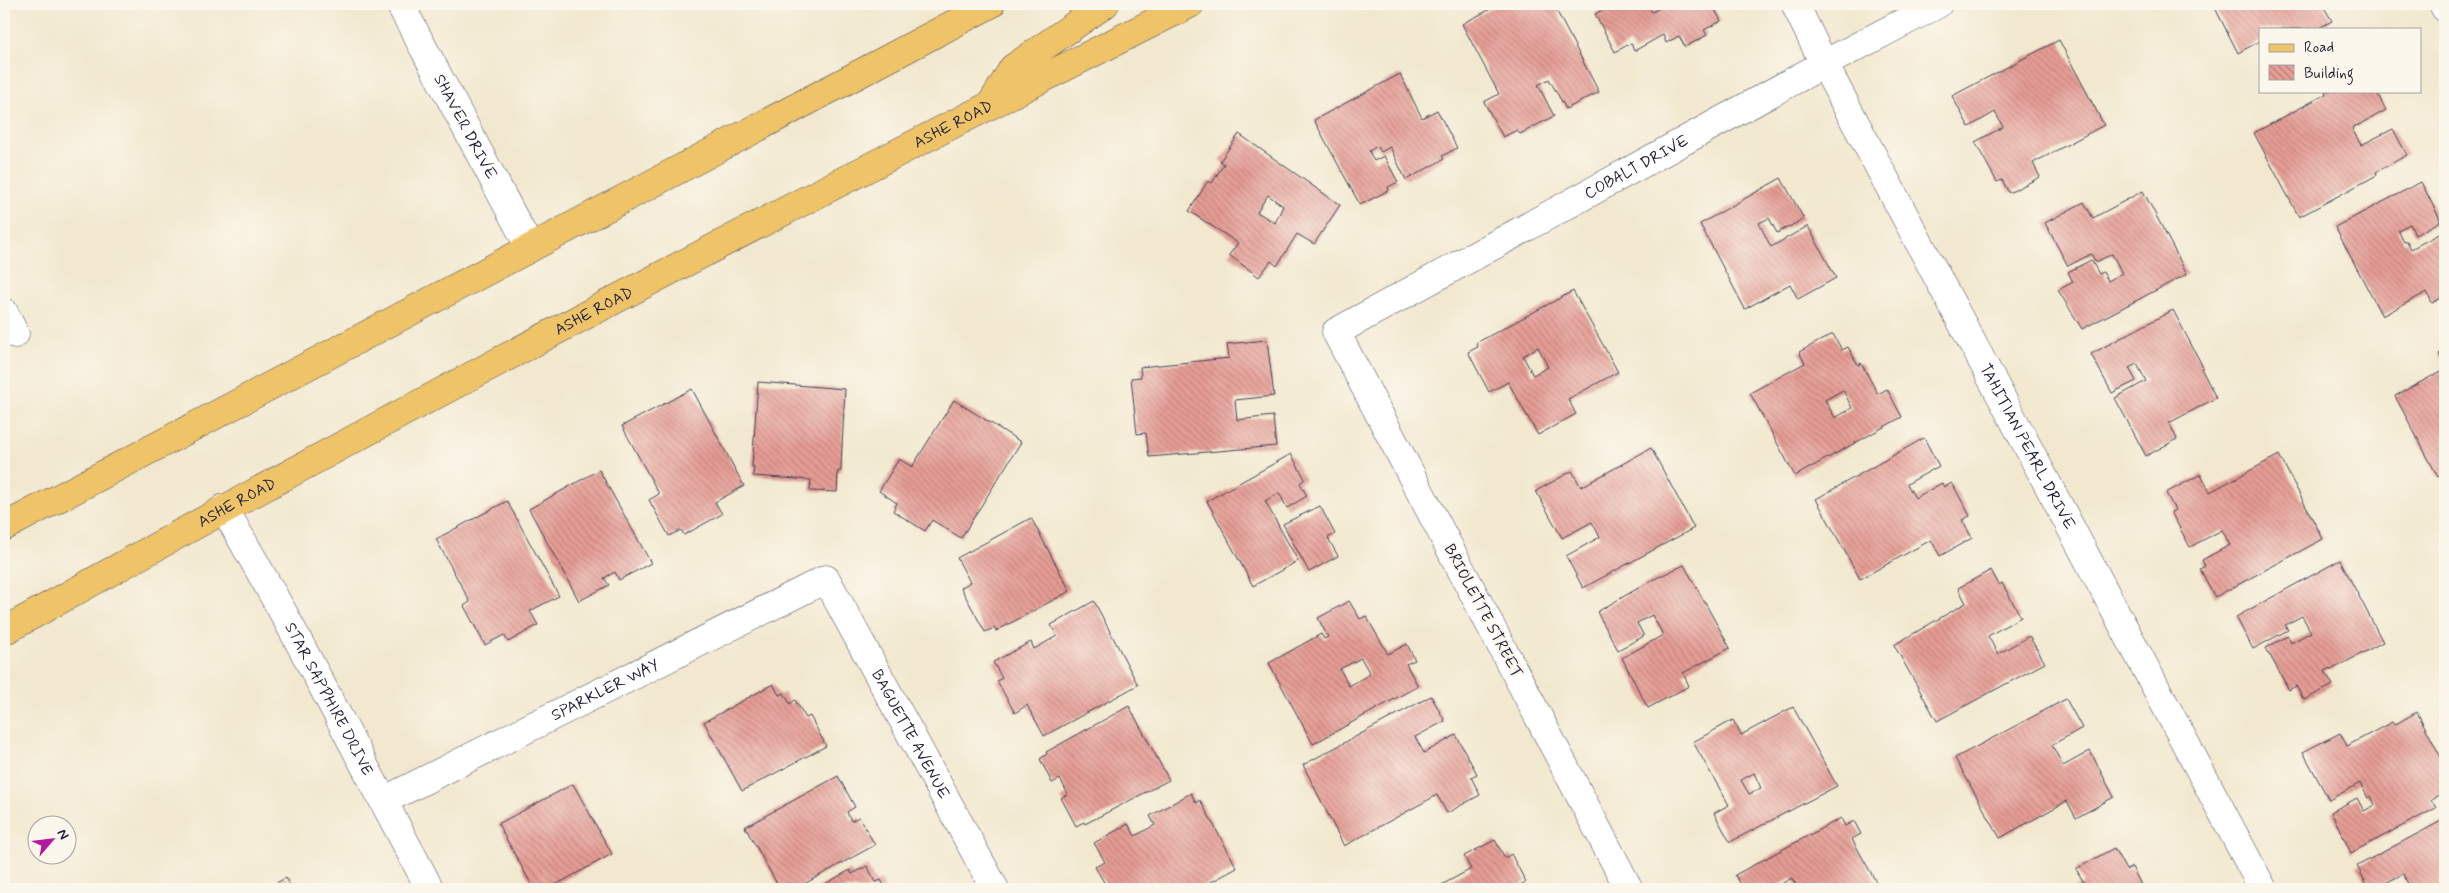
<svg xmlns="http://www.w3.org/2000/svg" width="2449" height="893" viewBox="0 0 2449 893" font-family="Mynerve,sans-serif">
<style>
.building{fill:url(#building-back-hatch);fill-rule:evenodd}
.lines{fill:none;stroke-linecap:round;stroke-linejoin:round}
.minor-casing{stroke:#414051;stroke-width:29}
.major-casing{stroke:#414051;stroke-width:29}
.minor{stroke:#fff;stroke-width:28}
.major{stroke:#efc469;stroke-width:28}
.labels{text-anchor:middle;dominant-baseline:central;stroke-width:4;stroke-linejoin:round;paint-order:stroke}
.street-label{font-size:16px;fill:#22223b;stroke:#fbf7ec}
</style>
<defs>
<pattern id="building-back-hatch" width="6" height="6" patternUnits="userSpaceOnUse" patternTransform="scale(1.25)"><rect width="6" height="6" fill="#e69d95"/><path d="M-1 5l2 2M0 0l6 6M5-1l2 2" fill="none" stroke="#ba807b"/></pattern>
</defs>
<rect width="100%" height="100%" fill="#fbf7ec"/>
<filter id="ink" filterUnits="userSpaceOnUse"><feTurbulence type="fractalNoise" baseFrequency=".02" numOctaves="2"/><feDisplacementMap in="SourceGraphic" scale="10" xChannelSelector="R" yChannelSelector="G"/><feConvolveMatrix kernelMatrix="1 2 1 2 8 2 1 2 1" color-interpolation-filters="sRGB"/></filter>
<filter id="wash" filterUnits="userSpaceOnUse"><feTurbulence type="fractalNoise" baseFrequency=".0096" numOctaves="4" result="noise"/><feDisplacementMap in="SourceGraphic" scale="20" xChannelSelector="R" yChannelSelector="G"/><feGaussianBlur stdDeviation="1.12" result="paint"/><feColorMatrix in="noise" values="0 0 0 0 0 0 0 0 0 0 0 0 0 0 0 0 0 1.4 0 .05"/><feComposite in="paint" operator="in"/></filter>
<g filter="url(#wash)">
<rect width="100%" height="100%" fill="#f2e8cf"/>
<g id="blocks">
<g class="building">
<path d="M1500,4H1553L1599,92L1566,109L1549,79L1538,85L1554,116L1520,134L1517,130L1503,137L1484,102L1499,94L1462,24Z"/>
<path d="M1610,4H1648L1652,12L1668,4H1712L1721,21L1704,30L1707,35L1685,47L1679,36L1666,43L1663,35L1634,51L1631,43L1615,52L1595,14L1611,5Z"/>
<path d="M2213,4H2322L2332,21L2317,29H2260V41L2238,53Z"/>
<path d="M2059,40L2104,125L2033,163L2040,177L2009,193L2002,180L1997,182L1975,142L2003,127L1995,112L1969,127L1952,96Z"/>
<path d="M1400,74L1422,118L1437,110L1457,148L1442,156L1444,159L1406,180L1390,147L1381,152L1377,146L1369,151L1374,161L1384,156L1398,182L1388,187L1389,190L1360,205L1314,120Z"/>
<path d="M2325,91H2376L2386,110L2352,129L2361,145L2393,129L2407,155L2376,172L2377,175L2299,217L2254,133L2326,94Z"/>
<path d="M1239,134L1340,205L1314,244L1297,234L1277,266L1271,261L1259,277L1229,255L1238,243L1189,211L1208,181L1212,183L1224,164L1220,161ZM1268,195L1283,206L1275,223L1257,212Z"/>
<path d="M1781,178L1804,219L1777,233L1769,218L1759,223L1771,247L1808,226L1836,278L1798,299L1790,284L1745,309L1700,224Z"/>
<path d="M2421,182L2441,221L2415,235L2410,224L2398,230L2404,242L2407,241L2411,249L2445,231V296L2432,303L2427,292L2382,316L2335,227Z"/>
<path d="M2143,191L2187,274L2082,329L2058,290L2073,282L2068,272L2091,260L2099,274L2103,272L2108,281L2122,273L2112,254L2096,262L2091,254L2068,266L2045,223L2084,202L2093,218Z"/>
<path d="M1573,291L1618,372L1568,399L1576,414L1538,435L1508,382L1489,392L1468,352L1478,347L1476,343ZM1538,347L1548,367L1533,375L1523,356Z"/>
<path d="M2173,310L2203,367L2201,368L2216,398L2169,423L2177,439L2146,456L2115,398L2146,381L2137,364L2129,368L2136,381L2112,393L2091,354Z"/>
<path d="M1833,334L1842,350L1848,347L1858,365L1861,363L1878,394L1887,389L1902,417L1795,476L1750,393L1805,363L1799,352ZM1843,390L1852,408L1835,418L1825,400Z"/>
<path d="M1267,340L1274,396L1235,400L1237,420L1273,416L1276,446L1149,457L1146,433L1137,434L1131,378L1141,377L1140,367L1229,358L1227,344Z"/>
<path d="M2445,350V365L2439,354Z"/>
<path d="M2445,369V473L2438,477L2395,396Z"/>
<path d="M758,382L845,389L841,466V471H838L837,492L810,491L811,480L753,476L754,467H752Z"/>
<path d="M692,389L744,486L715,502L722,514L684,535L681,530L669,536L649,500L659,494L622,426Z"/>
<path d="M954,400L1021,442L961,538L932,520L925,531L893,511L897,503L879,491L899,459L912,467Z"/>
<path d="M1924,438L1939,466L1907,484L1915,498L1942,483L1944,487L1952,483L1970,516L1962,520L1972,538L1940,556L1931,540L1860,579L1816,499Z"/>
<path d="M1651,448L1694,528L1583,588L1566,556L1600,537L1592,522L1562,538L1536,491L1572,471L1581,487Z"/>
<path d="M1291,454L1305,479L1300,483L1307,496L1287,508L1279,493L1265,501L1298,561L1253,586L1207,501Z"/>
<path d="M2279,455L2323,539L2215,597L2200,569L2205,566L2202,560L2230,545L2222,530L2190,547L2171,512L2175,510L2166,493L2201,474L2210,492Z"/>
<path d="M599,470L651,563L619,580L615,572L604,578L609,585L579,601L529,509Z"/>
<path d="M507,501L559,596L530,611L538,625L508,642L504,635L485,645L464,606L470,602L436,539Z"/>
<path d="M1320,506L1335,534L1328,538L1338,556L1309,572L1283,524Z"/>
<path d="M1031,518L1070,591L996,631L994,628L985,632L961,588L970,582L957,558Z"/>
<path d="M2340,560L2383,642L2331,670L2330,668L2325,671L2333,685L2304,700L2296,686L2289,690L2266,648L2288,636L2291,643L2311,632L2302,616L2285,625L2288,630L2253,649L2236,617Z"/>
<path d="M1684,565L1730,648L1683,673L1689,686L1648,708L1622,658L1663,635L1652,615L1637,623L1644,636L1618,650L1597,612L1652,580Z"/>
<path d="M1991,570L1999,585L2002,583L2021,617L1988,636L1998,654L2029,636L2045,663L1937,721L1894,645L1964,604L1966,603L1958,588Z"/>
<path d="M1094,601L1138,685L1044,736L1027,705L1015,713L997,681L1002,678L993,662L1031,642L1034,649L1057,636L1051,625Z"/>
<path d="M1349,601L1360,619L1366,616L1388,654L1407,644L1415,660L1406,664L1418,686L1313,744L1269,663L1321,634L1324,639L1328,637L1318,618ZM1361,658L1370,674L1349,686L1340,669Z"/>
<path d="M773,684L779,695L784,693L790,704L795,700L806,718L810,716L826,746L742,791L704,722Z"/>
<path d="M1431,696L1445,721L1415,737L1424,753L1456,735L1477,774L1471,777L1480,795L1447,813L1437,795L1344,846L1303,765Z"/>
<path d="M2066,699L2082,728L2052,745L2063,766L2090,751L2114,797L2076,818L2067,801L2000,838L1955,758Z"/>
<path d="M1129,706L1169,780L1085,824L1084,822L1076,826L1061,798L1068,794L1060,779L1052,783L1040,759L1047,754L1046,752Z"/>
<path d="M1793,707L1837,786L1730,842L1714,813L1729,805L1693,742L1733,720L1741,735ZM1754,773L1761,788L1749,794L1741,780Z"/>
<path d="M2417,712L2445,765V792L2431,799L2436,808L2351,853L2331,812L2357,798L2364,811L2375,805L2371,796L2368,798L2360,783L2329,800L2303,752L2340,733L2347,746L2392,722L2394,725Z"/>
<path d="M838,776L855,807L847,812L851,821L859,817L875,845L795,889H780L745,827Z"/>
<path d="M573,784L612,854L548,889H534L498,824Z"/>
<path d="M1191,793L1196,803L1200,800L1237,868L1198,889H1124L1123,887L1108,889L1095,867L1105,862L1094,843L1128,824L1135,836L1155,825L1150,816Z"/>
<path d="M1841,818L1845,826L1854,821L1861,834L1852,839L1880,889H1798L1792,878L1772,889H1744L1735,875Z"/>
<path d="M2445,819V889H2411L2403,874L2374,889H2369L2357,866Z"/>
<path d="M1495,840L1505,858L1511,854L1526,882L1513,889H1434L1471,869L1464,856Z"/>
<path d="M2114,848L2126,870L2132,867L2143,889H2073L2084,883L2076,869Z"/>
<path d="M867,866L876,882L881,880L886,889H816L850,870L852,874Z"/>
<path d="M286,878L292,889H264Z"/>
</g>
</g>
</g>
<g filter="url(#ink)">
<use href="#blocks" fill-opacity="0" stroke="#414051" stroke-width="1"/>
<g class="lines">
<defs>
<g id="minor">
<path id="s1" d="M400,4L530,248"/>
<path id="s2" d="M1795,4L1824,64L2263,889"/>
<path d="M2443,4L2445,8"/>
<path d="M4,312L15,334"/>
<path id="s3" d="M224,508L285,616L430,889"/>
<path id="s4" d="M385,800L826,579L995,889"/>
<path id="s5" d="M1629,889L1336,332L1824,64L1938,4"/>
</g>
<g id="major">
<path d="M992,103L1013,68L1105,4"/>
<path d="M4,527L991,4"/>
<path id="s6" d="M4,631C394,413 790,205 1190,4"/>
</g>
</defs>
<use href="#minor" class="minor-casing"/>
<use href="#major" class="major-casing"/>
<use href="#minor" class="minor"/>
<use href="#major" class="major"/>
</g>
</g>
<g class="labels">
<g class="street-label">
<text stroke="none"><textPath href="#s6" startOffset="1076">ASHE ROAD</textPath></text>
<text stroke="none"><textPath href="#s1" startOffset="139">SHAVER DRIVE</textPath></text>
<text stroke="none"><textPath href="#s5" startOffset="972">COBALT DRIVE</textPath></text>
<text stroke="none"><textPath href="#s6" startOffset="671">ASHE ROAD</textPath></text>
<text stroke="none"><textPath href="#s2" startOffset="500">TAHITIAN PEARL DRIVE</textPath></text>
<text stroke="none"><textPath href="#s6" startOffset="266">ASHE ROAD</textPath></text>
<text transform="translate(1483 611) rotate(62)">BRIOLETTE STREET</text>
<text stroke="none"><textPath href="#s4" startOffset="246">SPARKLER WAY</textPath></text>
<text stroke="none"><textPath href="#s3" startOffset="218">STAR SAPPHIRE DRIVE</textPath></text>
<text stroke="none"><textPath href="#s4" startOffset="670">BAGUETTE AVENUE</textPath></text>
</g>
</g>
<rect width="2449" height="893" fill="none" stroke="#fbf7ec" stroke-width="20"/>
<rect x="2259" y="28" width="162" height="65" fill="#fbf7ec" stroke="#a4a2a5"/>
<rect x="2269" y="44" width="25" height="8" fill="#efc469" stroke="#a4a2a5"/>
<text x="2304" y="52" font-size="15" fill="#22223b">Road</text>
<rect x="2269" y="65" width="25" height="15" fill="url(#building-back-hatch)" stroke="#a4a2a5"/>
<text x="2304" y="78" font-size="15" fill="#22223b">Building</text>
<g transform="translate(52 840) rotate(62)"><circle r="24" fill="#fbf7ec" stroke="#a4a2a5"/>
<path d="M0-4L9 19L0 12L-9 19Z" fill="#b5179e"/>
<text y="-8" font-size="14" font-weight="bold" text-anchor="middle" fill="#22223b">N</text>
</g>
</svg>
